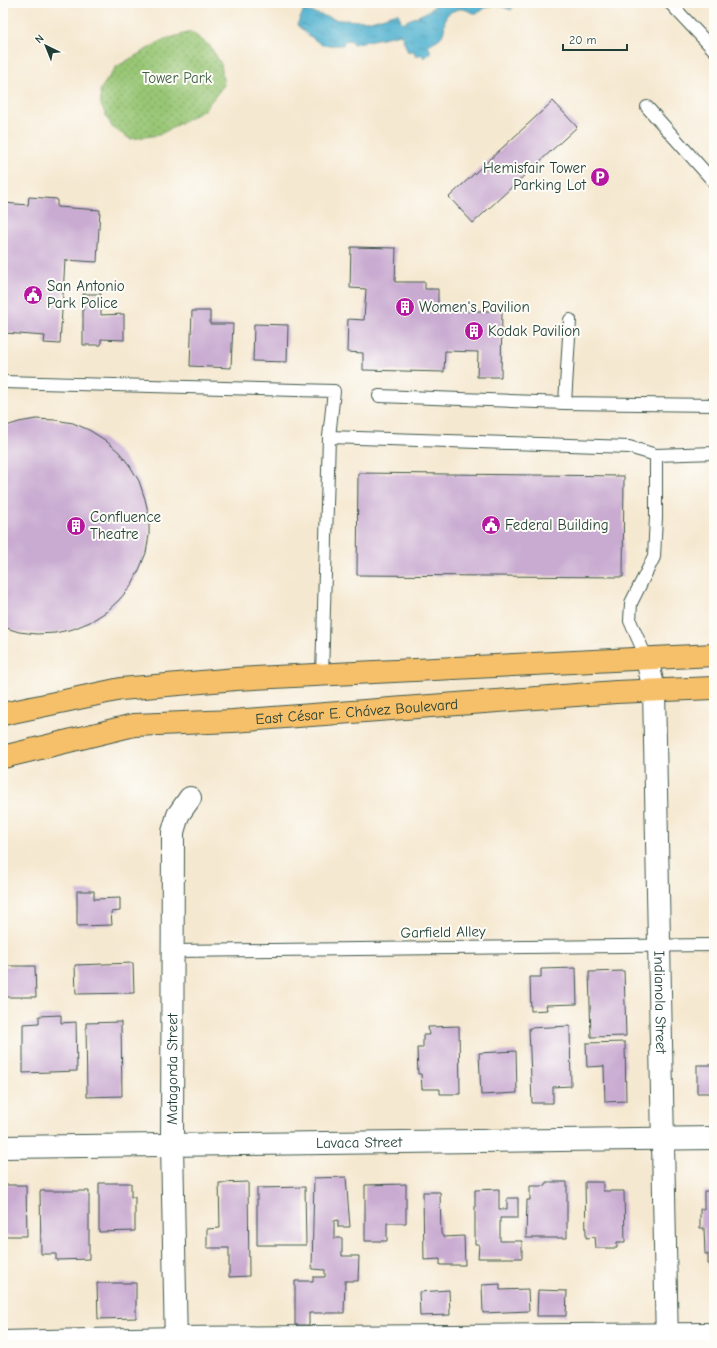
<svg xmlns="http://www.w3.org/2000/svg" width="717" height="1348" viewBox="0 0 717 1348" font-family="'Comic Neue',sans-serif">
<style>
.park{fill:url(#park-dots);stroke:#5c8254}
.water{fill:url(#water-ripples);stroke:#387782}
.building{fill:#c9abd1}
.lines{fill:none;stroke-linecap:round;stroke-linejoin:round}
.lane-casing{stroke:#3f574b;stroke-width:14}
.street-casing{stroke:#3f574b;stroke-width:24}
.primary-casing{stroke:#3f574b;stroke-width:24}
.lane{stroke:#fff;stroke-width:12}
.street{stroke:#fff;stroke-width:22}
.primary{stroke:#f6c06b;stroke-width:22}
.labels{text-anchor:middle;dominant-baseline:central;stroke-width:4;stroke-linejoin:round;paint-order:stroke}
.park-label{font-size:15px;fill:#3d5f44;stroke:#fdfcf7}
.poi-label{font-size:15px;fill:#1f3d34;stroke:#fdfcf7;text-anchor:start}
.street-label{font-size:15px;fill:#1f3d34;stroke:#fdfcf7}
</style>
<defs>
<pattern id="park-dots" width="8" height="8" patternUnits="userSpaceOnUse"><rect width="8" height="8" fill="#98c675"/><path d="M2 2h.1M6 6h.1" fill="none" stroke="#7ba261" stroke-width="1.8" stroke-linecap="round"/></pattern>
<pattern id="water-ripples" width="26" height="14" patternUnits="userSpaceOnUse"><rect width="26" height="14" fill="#50b1cf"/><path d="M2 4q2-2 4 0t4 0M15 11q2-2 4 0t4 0" fill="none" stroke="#4291a9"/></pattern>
</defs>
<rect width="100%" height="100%" fill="#fdfcf7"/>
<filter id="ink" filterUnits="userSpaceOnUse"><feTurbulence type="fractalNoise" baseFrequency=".025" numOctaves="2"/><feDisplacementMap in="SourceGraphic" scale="8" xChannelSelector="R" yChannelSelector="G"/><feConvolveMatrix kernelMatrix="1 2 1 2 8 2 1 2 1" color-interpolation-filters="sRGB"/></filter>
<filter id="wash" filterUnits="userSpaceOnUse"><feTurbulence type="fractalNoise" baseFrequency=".012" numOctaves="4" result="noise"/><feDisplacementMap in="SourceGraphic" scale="16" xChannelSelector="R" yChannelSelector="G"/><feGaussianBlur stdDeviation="0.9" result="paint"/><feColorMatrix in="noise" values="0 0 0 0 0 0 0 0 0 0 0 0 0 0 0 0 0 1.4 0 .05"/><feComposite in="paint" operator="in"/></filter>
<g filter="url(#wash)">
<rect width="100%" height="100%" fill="#f5e8d0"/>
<path class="park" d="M191,32L210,46L221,64L224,85L204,110L159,135L130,139L112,127L101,105L100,90L116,67L163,40Z"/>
<path class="water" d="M439,3H515L511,10C503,7 496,3 487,7C483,9 481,12 477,13C469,14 466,6 456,10C438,15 449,27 441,37C438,40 432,43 428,45L431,53L424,58L422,54L416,57L413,50L408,52L401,34L353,44L351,40L344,41L343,45H322L307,34L297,25L304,10L338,20L371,21L398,13L402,23L427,12Z"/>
<g id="blocks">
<g class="building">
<path d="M553,101L577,127L473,223L449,197Z"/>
<path d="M29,197L57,199V207L100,210L97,262L65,260L60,344L44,343L45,336L5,333V329H3L4,203L28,205Z"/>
<path d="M351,247L396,248L395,282H425V289H438V304H446V311H502L501,377H477L478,352L445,351L444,372L363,370V353L347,352L348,319L364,320L366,289L350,288Z"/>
<path d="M83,294H101V315L124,314V340L101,339V345H83Z"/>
<path d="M192,311H210V324H233L231,368L190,366Z"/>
<path d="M254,324L288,325L287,362L253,361Z"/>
<path d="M36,419L55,420L73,423L89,430L105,440L119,452L130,466L139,481L145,499L149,516V535L146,553L139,570L131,586L119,600L106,612L90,622L73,629L55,633L37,634L19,632L3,627V427L19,422Z"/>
<path d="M358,473L624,476L623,577L357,575Z"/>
<path d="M77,891H94V899L120,898V911L111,912L112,925L77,926Z"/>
<path d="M133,963L134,993L76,994L75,965Z"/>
<path d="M3,966H35L36,997H3Z"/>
<path d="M576,968L577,1004L546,1005L547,1010L531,1011L530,977H541V969Z"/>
<path d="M624,971L626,1036L591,1037L589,972Z"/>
<path d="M61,1015V1023L76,1022L77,1071L23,1073V1024L39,1023V1016Z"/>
<path d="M121,1022L122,1096L87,1097L86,1023Z"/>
<path d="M459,1026L460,1094H440V1089H422L421,1074H418L417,1048H423V1035H429L428,1027Z"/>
<path d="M570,1026L571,1086L553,1087V1103H532L529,1028Z"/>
<path d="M625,1042L626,1101L605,1102L604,1066L587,1067L586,1043Z"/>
<path d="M516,1051L517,1093L481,1095L479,1053Z"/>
<rect x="697" y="1065" width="17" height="28"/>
<path d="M346,1177L350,1227H338V1220L334,1221V1238H342V1256H359L358,1281H345L344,1313H309V1325H295V1281H313V1277H325V1270L312,1269L314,1178Z"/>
<path d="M248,1182L249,1276L229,1277V1248H207V1229L220,1228L219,1183Z"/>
<path d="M546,1182H567V1238H526L527,1200H530V1186H546Z"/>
<path d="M585,1182H603V1191H624L625,1242H617V1248H596L595,1237L586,1238Z"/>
<path d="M99,1183H131V1197H135V1231L99,1232Z"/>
<path d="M406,1184V1223H387V1241H365V1185Z"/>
<path d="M3,1185H26L27,1236H3Z"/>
<path d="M305,1187L306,1245H257V1188Z"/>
<path d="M499,1189V1209H507V1198H518V1218H500V1241H522V1258H478L479,1244H475V1190Z"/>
<path d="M40,1191H89V1259L56,1260V1254H41Z"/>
<path d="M704,1191H714V1264H708V1254H705L704,1228H700V1209H704Z"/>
<path d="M423,1192H440L441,1233L443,1237L464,1236L465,1265H440V1259L424,1260Z"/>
<path d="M97,1283H136V1318L98,1319Z"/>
<path d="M500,1284V1290L528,1289L529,1311L483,1313L482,1285Z"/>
<path d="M449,1290L450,1315L420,1316L419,1292Z"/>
<path d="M538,1290L567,1291L566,1316H537Z"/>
</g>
</g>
</g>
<g filter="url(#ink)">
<use href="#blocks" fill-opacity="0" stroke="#3f574b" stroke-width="1"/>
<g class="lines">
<defs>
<g id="lane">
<path d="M670,3L714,50"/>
<path d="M647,107L714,182"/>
<path d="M3,382L334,391L329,437L322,675"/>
<path d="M379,396L565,403L714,405"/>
<path d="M565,403L570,320"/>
<path d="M329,437L629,447L656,455L714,453"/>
<path d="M647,659L630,621L631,603L654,557L656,517V455"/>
<path d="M172,951L714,945"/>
</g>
<g id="street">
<path id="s1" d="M647,659L654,690L667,1345"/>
<path id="s2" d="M3,1147L714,1138"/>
<path d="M3,1342L176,1338L714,1334"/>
<path id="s3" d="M176,1345L172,1144L173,832L178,815L190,798"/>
</g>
<g id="primary">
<path d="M3,714L121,689L236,679L714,655"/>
<path id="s4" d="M3,757L134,725L233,721L616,692L714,688"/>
</g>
</defs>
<use href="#lane" class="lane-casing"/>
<use href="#street" class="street-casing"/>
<use href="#primary" class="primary-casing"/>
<use href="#lane" class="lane"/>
<use href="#street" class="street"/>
<use href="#primary" class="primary"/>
</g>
</g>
<defs>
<symbol id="parking-disc" viewBox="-11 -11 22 22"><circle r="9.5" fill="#b5179e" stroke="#fdfcf7"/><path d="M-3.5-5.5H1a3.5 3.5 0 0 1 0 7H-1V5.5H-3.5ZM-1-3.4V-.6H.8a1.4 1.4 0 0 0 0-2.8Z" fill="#fff"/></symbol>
<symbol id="civic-disc" viewBox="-11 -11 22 22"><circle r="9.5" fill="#b5179e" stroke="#fdfcf7"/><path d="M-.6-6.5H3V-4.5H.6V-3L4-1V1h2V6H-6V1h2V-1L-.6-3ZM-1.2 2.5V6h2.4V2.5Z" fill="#fff"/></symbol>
<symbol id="building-disc" viewBox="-11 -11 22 22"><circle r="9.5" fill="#b5179e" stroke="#fdfcf7"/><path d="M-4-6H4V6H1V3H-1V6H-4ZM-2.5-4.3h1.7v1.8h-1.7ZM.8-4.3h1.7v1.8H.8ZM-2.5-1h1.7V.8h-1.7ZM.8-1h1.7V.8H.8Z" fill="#fff"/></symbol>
</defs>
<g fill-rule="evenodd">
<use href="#parking-disc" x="589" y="166" width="22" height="22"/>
<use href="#civic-disc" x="22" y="284" width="22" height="22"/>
<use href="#building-disc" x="394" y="296" width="22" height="22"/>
<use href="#building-disc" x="463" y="320" width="22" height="22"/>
<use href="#civic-disc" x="480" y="514" width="22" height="22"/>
<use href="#building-disc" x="65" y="515" width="22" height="22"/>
</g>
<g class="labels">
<g class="park-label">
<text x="177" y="78">Tower Park</text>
</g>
<g class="poi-label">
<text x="586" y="168" text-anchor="end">Hemisfair Tower<tspan x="586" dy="17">Parking Lot</tspan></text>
<text x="47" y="286">San Antonio<tspan x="47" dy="17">Park Police</tspan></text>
<text x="419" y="307">Women's Pavilion</text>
<text x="488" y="331">Kodak Pavilion</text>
<text x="90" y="517">Confluence<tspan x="90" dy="17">Theatre</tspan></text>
<text x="505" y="525">Federal Building</text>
</g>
<g class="street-label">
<text stroke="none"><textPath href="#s4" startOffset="358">East César E. Chávez Boulevard</textPath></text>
<text transform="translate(443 932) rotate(-1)">Garfield Alley</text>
<text stroke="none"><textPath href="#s1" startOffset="344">Indianola Street</textPath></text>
<text stroke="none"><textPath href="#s3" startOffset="276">Matagorda Street</textPath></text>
<text stroke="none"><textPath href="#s2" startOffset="356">Lavaca Street</textPath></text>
</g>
</g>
<rect width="717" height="1348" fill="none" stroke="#fdfcf7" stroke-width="16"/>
<g transform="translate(46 46) rotate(317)" stroke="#fdfcf7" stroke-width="3" paint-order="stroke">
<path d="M0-3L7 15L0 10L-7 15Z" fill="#1f3d34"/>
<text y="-6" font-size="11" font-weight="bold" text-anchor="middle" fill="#1f3d34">N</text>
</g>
<path d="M563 44v6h64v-6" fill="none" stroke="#1f3d34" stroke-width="2"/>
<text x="569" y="44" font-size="12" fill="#1f3d34" stroke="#fdfcf7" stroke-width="3" paint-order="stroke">20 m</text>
</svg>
